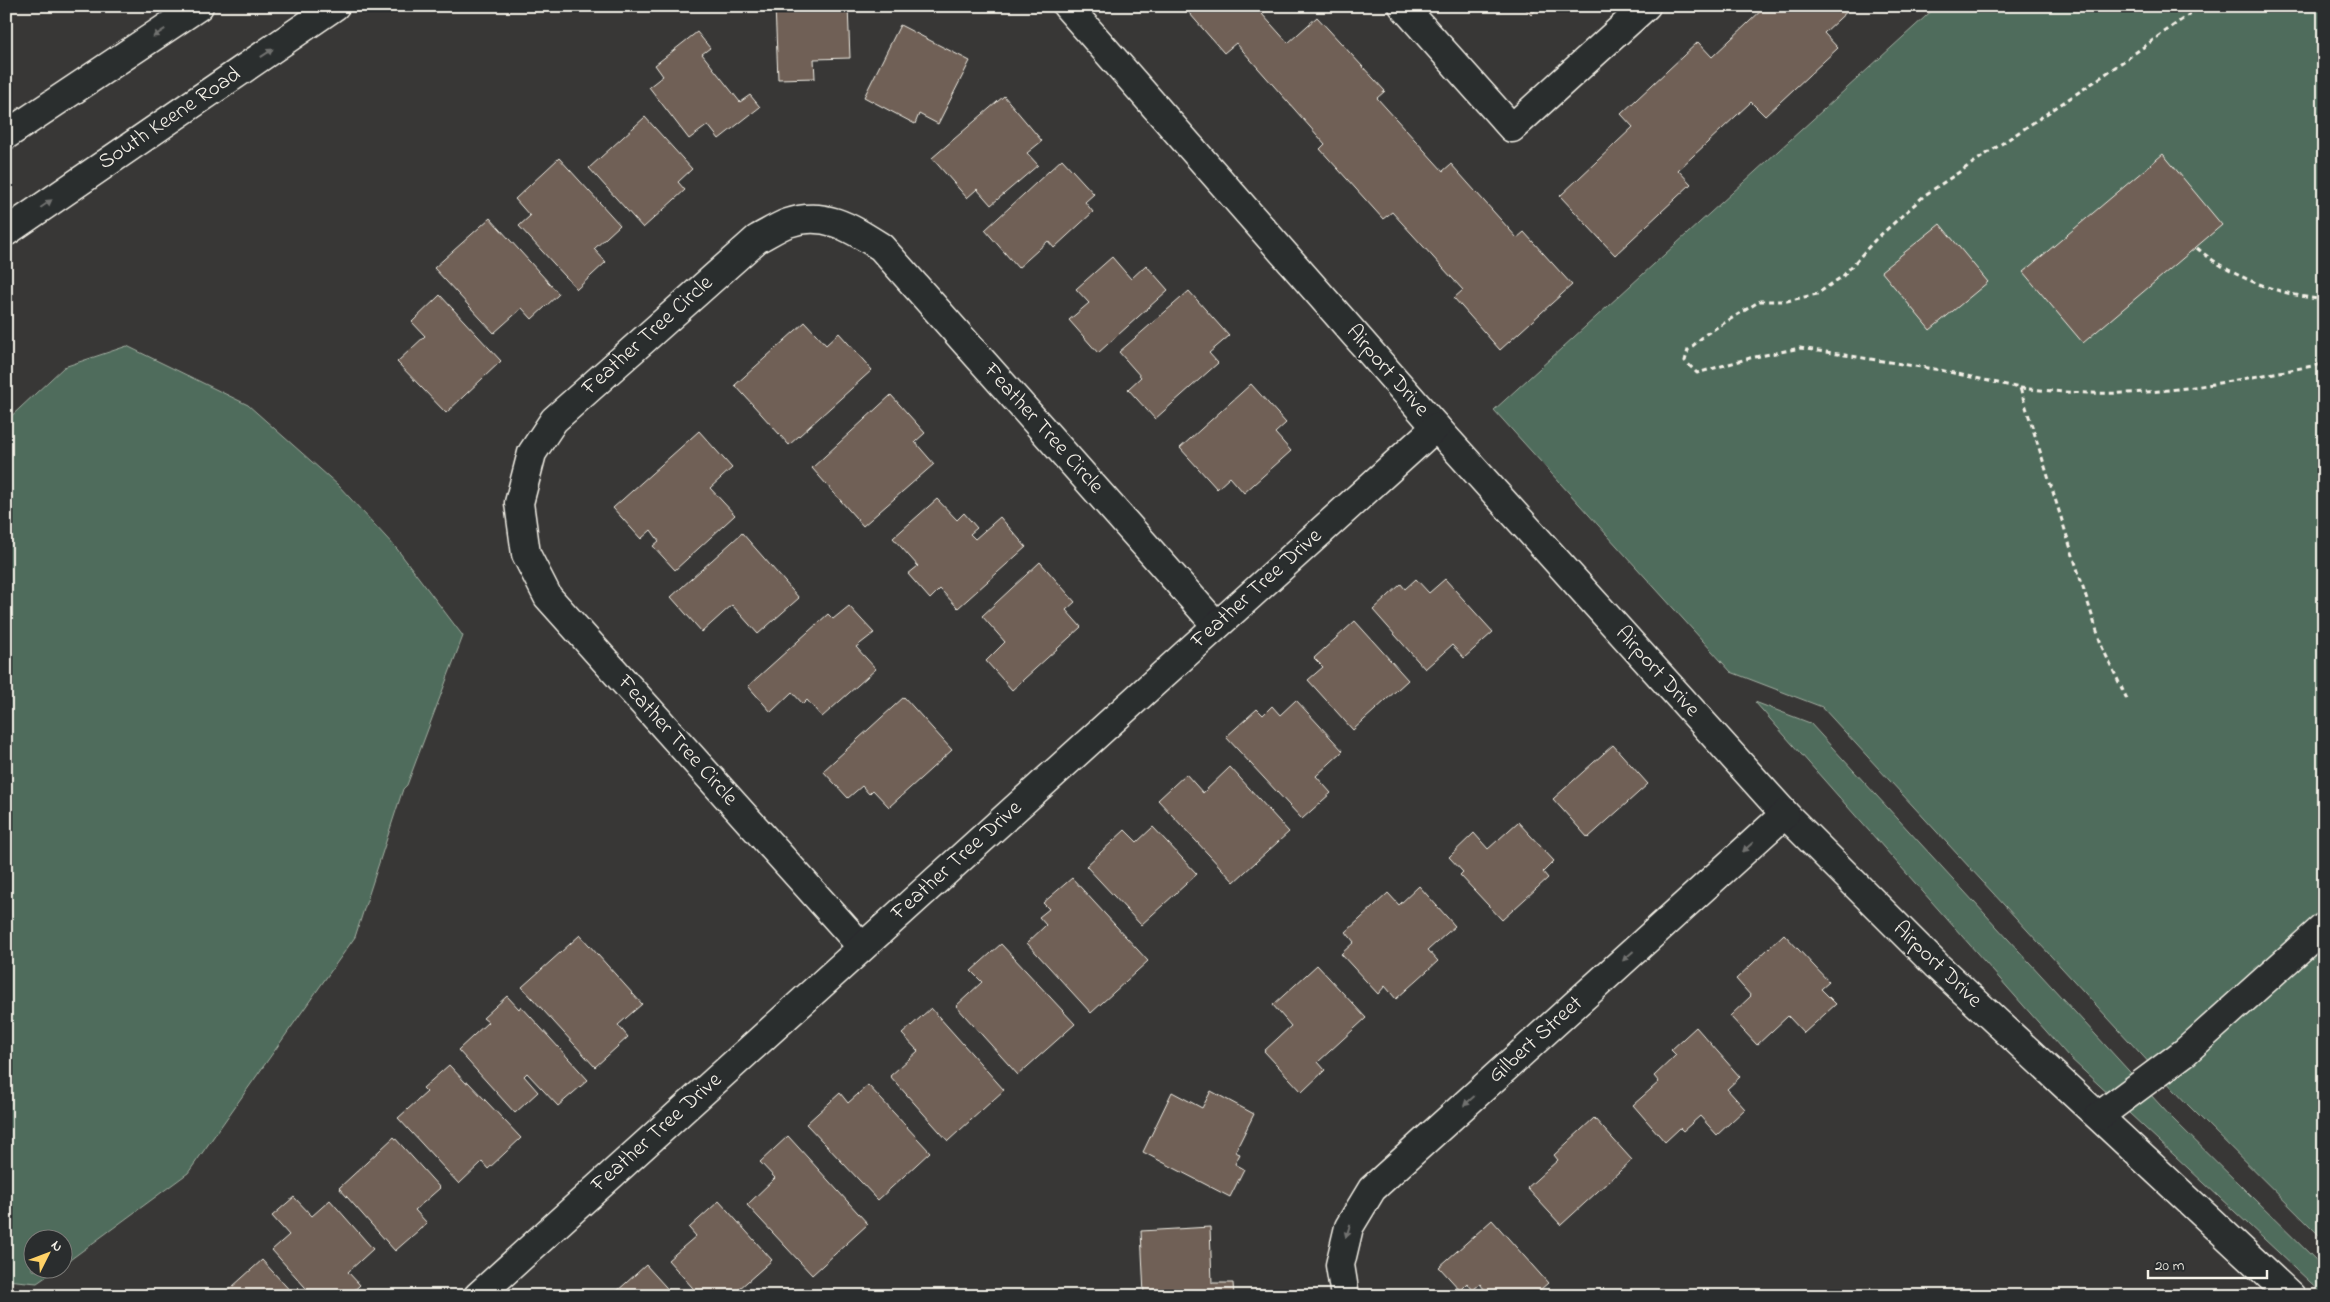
<svg xmlns="http://www.w3.org/2000/svg" width="2330" height="1302" viewBox="0 0 2330 1302" font-family="'Indie Flower',sans-serif">
<style>
.green{fill:#506c5c;stroke:#a2aea2}
.building{fill:#6f6056;stroke:#f4f1e8}
.lines{fill:none;stroke-linecap:round;stroke-linejoin:round}
.minor-casing{stroke:#f4f1e8;stroke-width:31}
.major-casing{stroke:#f4f1e8;stroke-width:31}
.path{stroke:#f4f1e8;stroke-width:3;stroke-dasharray:5 4;stroke-linecap:butt}
.minor{stroke:#2a2d2e;stroke-width:28}
.major{stroke:#2a2d2e;stroke-width:28}
.oneway{fill:#71726f}
.labels{text-anchor:middle;dominant-baseline:central;stroke-width:4;stroke-linejoin:round;paint-order:stroke}
.street-label{font-size:22px;fill:#f4f1e8;stroke:#2a2d2e}
</style>
<rect width="100%" height="100%" fill="#383736"/>
<filter id="ink" filterUnits="userSpaceOnUse"><feTurbulence type="fractalNoise" baseFrequency=".02" numOctaves="2"/><feDisplacementMap in="SourceGraphic" scale="10" xChannelSelector="R" yChannelSelector="G"/><feConvolveMatrix kernelMatrix="1 2 1 2 8 2 1 2 1" color-interpolation-filters="sRGB"/></filter>
<g filter="url(#ink)">
<g class="green">
<path d="M1937,6H2324V1240L2187,1104L1822,707L1731,672L1494,410Z"/>
<path d="M127,346L248,405L338,485L397,549L463,636L407,785L403,789L355,937L188,1173L63,1265L62,1240H32V1270H56L37,1283L6,1280V421L64,367Z"/>
<path d="M1755,702L1810,723L2172,1118L2324,1268V1295L2069,1057Z"/>
</g>
<g class="building">
<path d="M775,6H848L850,58L814,59L815,78L778,79Z"/>
<path d="M1183,6H1271L1262,14L1288,43L1317,17L1385,91L1377,98L1443,171L1451,164L1517,238L1524,232L1572,285L1500,350L1454,298L1463,290L1392,212L1383,219L1320,149L1325,144L1236,43L1224,53Z"/>
<path d="M1523,6H1540L1531,15Z"/>
<path d="M1766,6H1853L1824,33L1838,48L1765,116L1751,102L1678,170L1691,184L1615,255L1560,196L1633,127L1621,114L1698,42L1712,57Z"/>
<path d="M900,25L970,61L938,124L919,114L915,124L864,97Z"/>
<path d="M697,32L710,48L702,54L740,102L750,95L760,107L719,139L708,125L689,139L649,87L663,76L655,65Z"/>
<path d="M1004,96L1042,141L1027,153L1038,165L991,205L977,189L967,198L932,158Z"/>
<path d="M645,117L692,169L678,182L685,190L643,228L589,168Z"/>
<path d="M2163,154L2222,225L2083,343L2023,272Z"/>
<path d="M559,158L620,225L594,249L606,262L577,289L519,226L530,216L515,199Z"/>
<path d="M1062,159L1094,194L1085,202L1093,212L1054,248L1048,241L1018,268L985,230Z"/>
<path d="M490,218L559,294L532,319L522,308L494,333L434,268Z"/>
<path d="M1940,224L1988,282L1930,330L1881,271Z"/>
<path d="M1112,257L1131,279L1146,265L1168,290L1098,353L1069,320L1089,303L1076,289Z"/>
<path d="M1189,291L1229,336L1209,353L1218,363L1155,419L1128,389L1141,377L1119,352Z"/>
<path d="M440,295L501,361L446,413L397,362L425,336L412,322Z"/>
<path d="M805,322L826,345L839,333L872,370L789,445L735,385Z"/>
<path d="M1251,384L1286,423L1275,433L1291,451L1244,493L1230,477L1217,489L1180,448Z"/>
<path d="M891,395L925,433L915,442L934,464L863,526L812,468Z"/>
<path d="M699,431L732,468L710,488L735,515L675,570L653,546L659,541L651,530L641,539L613,508Z"/>
<path d="M937,499L957,520L964,513L977,528L970,534L975,539L1000,517L1026,547L958,608L940,589L930,599L908,574L918,566L893,538Z"/>
<path d="M742,533L799,598L758,634L732,605L702,632L671,597Z"/>
<path d="M1040,562L1075,602L1066,610L1081,627L1012,690L986,661L1005,642L982,616Z"/>
<path d="M1416,579L1429,593L1445,579L1493,632L1464,658L1452,645L1425,669L1373,610L1401,584L1405,589Z"/>
<path d="M849,606L874,633L856,647L876,669L822,717L807,700L803,704L792,692L771,712L748,686L828,614L833,619Z"/>
<path d="M1355,621L1408,680L1353,730L1308,680L1323,667L1314,658Z"/>
<path d="M904,697L952,750L889,807L873,790L869,794L862,786L848,798L823,771Z"/>
<path d="M1296,700L1343,751L1316,776L1331,793L1302,819L1226,737L1257,709L1263,715L1272,706L1280,715Z"/>
<path d="M1613,745L1648,784L1588,838L1553,799Z"/>
<path d="M1230,767L1289,832L1234,882L1158,800L1186,774L1203,793Z"/>
<path d="M1518,822L1554,861L1543,872L1548,878L1502,920L1460,875L1463,872L1449,857L1474,833L1488,849Z"/>
<path d="M1153,827L1197,874L1141,925L1086,866L1125,830L1137,842Z"/>
<path d="M1072,878L1148,961L1091,1013L1027,943L1046,925L1039,917L1049,909L1043,903Z"/>
<path d="M1419,886L1455,926L1428,950L1438,961L1396,999L1385,986L1378,994L1341,954L1354,942L1346,932L1388,893L1399,905Z"/>
<path d="M1784,934L1829,982L1821,989L1836,1004L1804,1033L1788,1016L1757,1045L1730,1016L1751,996L1736,979Z"/>
<path d="M580,935L642,1004L618,1025L628,1037L595,1067L522,987Z"/>
<path d="M1001,944L1075,1024L1018,1075L956,1006L982,982L971,971Z"/>
<path d="M1317,965L1366,1018L1318,1062L1325,1070L1302,1092L1264,1051L1291,1026L1273,1005Z"/>
<path d="M507,996L519,1009L521,1006L588,1080L558,1106L527,1073L524,1076L538,1092L515,1113L458,1050L488,1022L483,1018Z"/>
<path d="M931,1008L1004,1090L948,1141L890,1076L918,1051L902,1034Z"/>
<path d="M1696,1027L1740,1077L1727,1089L1745,1109L1717,1135L1700,1116L1683,1131L1680,1128L1665,1142L1633,1105L1659,1082L1654,1076L1676,1055L1671,1050Z"/>
<path d="M449,1065L466,1083L468,1082L521,1138L488,1169L482,1162L459,1184L398,1118L427,1092L423,1088Z"/>
<path d="M868,1085L930,1152L878,1200L806,1124L840,1093L848,1103Z"/>
<path d="M1211,1091L1254,1114L1235,1152L1240,1154L1235,1164L1244,1169L1230,1197L1143,1152L1172,1092L1202,1108Z"/>
<path d="M1594,1118L1632,1160L1561,1225L1527,1188L1558,1160L1554,1155Z"/>
<path d="M788,1136L868,1224L812,1275L747,1205L775,1178L760,1162Z"/>
<path d="M394,1137L440,1188L415,1210L427,1223L395,1251L339,1188Z"/>
<path d="M294,1197L312,1216L330,1200L373,1249L348,1272L360,1285L348,1296H313L272,1250L289,1235L272,1216Z"/>
<path d="M719,1201L772,1260L739,1289L745,1296H700L668,1260L696,1236L689,1228Z"/>
<path d="M1492,1220L1548,1283L1533,1296H1490L1480,1284L1473,1290L1467,1283L1460,1290L1439,1267Z"/>
<path d="M1210,1227L1212,1283H1233L1234,1296L1144,1295L1141,1231Z"/>
<path d="M262,1260L295,1296H222Z"/>
<path d="M646,1265L674,1296H619L616,1292Z"/>
</g>
<g class="lines">
<defs>
<g id="minor">
<path d="M1067,6L1436,427L1785,814L1937,966L2291,1296"/>
<path d="M1403,6L1512,128L1646,6"/>
<path d="M862,947L548,597L526,554L519,503L532,453L554,420L757,239C767,234 777,227 788,223C824,210 851,228 881,247L1216,625"/>
<path d="M2099,1116L2185,1052L2324,927"/>
<path d="M478,1296L1436,427"/>
<path d="M1345,1296L1340,1265L1349,1227L1372,1189L1785,814"/>
</g>
<g id="major">
<path d="M6,135L199,6"/>
<path d="M6,232L335,6"/>
</g>
</defs>
<use href="#minor" class="minor-casing"/>
<use href="#major" class="major-casing"/>
<g class="path">
<path d="M2197,248C2232,278 2278,294 2324,300"/>
<path d="M2020,388C2056,392 2091,394 2127,393C2193,391 2259,375 2324,364"/>
<path d="M2127,699L2102,647L2020,388L1940,370L1800,348L1750,358L1697,373L1685,361L1688,350L1706,334L1760,301H1787L1817,294L1843,276L1875,240L1925,195L2097,80L2201,6"/>
</g>
<use href="#minor" class="minor"/>
<use href="#major" class="major"/>
</g>
<defs><path id="oneway-solid" d="M-6-.8H1V-3.2L6.5 0L1 3.2V.8H-6Z" transform="scale(1.25)"/></defs>
<g class="oneway">
<use href="#oneway-solid" transform="translate(159 33) rotate(146)"/>
<use href="#oneway-solid" transform="translate(267 53) rotate(-34)"/>
<use href="#oneway-solid" transform="translate(46 204) rotate(-35)"/>
<use href="#oneway-solid" transform="translate(1748 847) rotate(138)"/>
<use href="#oneway-solid" transform="translate(1628 956) rotate(138)"/>
<use href="#oneway-solid" transform="translate(1469 1101) rotate(138)"/>
<use href="#oneway-solid" transform="translate(1348 1231) rotate(108)"/>
</g>
</g>
<g class="labels">
<g class="street-label">
<text transform="translate(170 119) rotate(-34)">South Keene Road</text>
<text transform="translate(648 336) rotate(-42)">Feather Tree Circle</text>
<text transform="translate(1387 371) rotate(49)">Airport Drive</text>
<text transform="translate(1043 429) rotate(48)">Feather Tree Circle</text>
<text transform="translate(1257 589) rotate(-42)">Feather Tree Drive</text>
<text transform="translate(1657 672) rotate(48)">Airport Drive</text>
<text transform="translate(677 741) rotate(48)">Feather Tree Circle</text>
<text transform="translate(957 861) rotate(-42)">Feather Tree Drive</text>
<text transform="translate(1937 965) rotate(44)">Airport Drive</text>
<text transform="translate(1536 1040) rotate(-42)">Gilbert Street</text>
<text transform="translate(657 1133) rotate(-42)">Feather Tree Drive</text>
</g>
</g>
<rect width="2330" height="1302" fill="none" stroke="#2a2d2e" stroke-width="25"/>
<rect x="12" y="12" width="2305" height="1277" fill="none" stroke="#f4f1e8" stroke-width="2" filter="url(#ink)"/>
<g transform="translate(48 1254) rotate(48)"><circle r="24" fill="#2a2d2e" stroke="#7b7b78"/>
<path d="M0-4L9 19L0 12L-9 19Z" fill="#ffd166"/>
<text y="-8" font-size="14" font-weight="bold" text-anchor="middle" fill="#f4f1e8">N</text>
</g>
<path d="M2148 1270v8h119v-8" fill="none" stroke="#f4f1e8" stroke-width="2.5"/>
<text x="2155" y="1270" font-size="15" fill="#f4f1e8" stroke="#2a2d2e" stroke-width="4" paint-order="stroke">20 m</text>
</svg>
